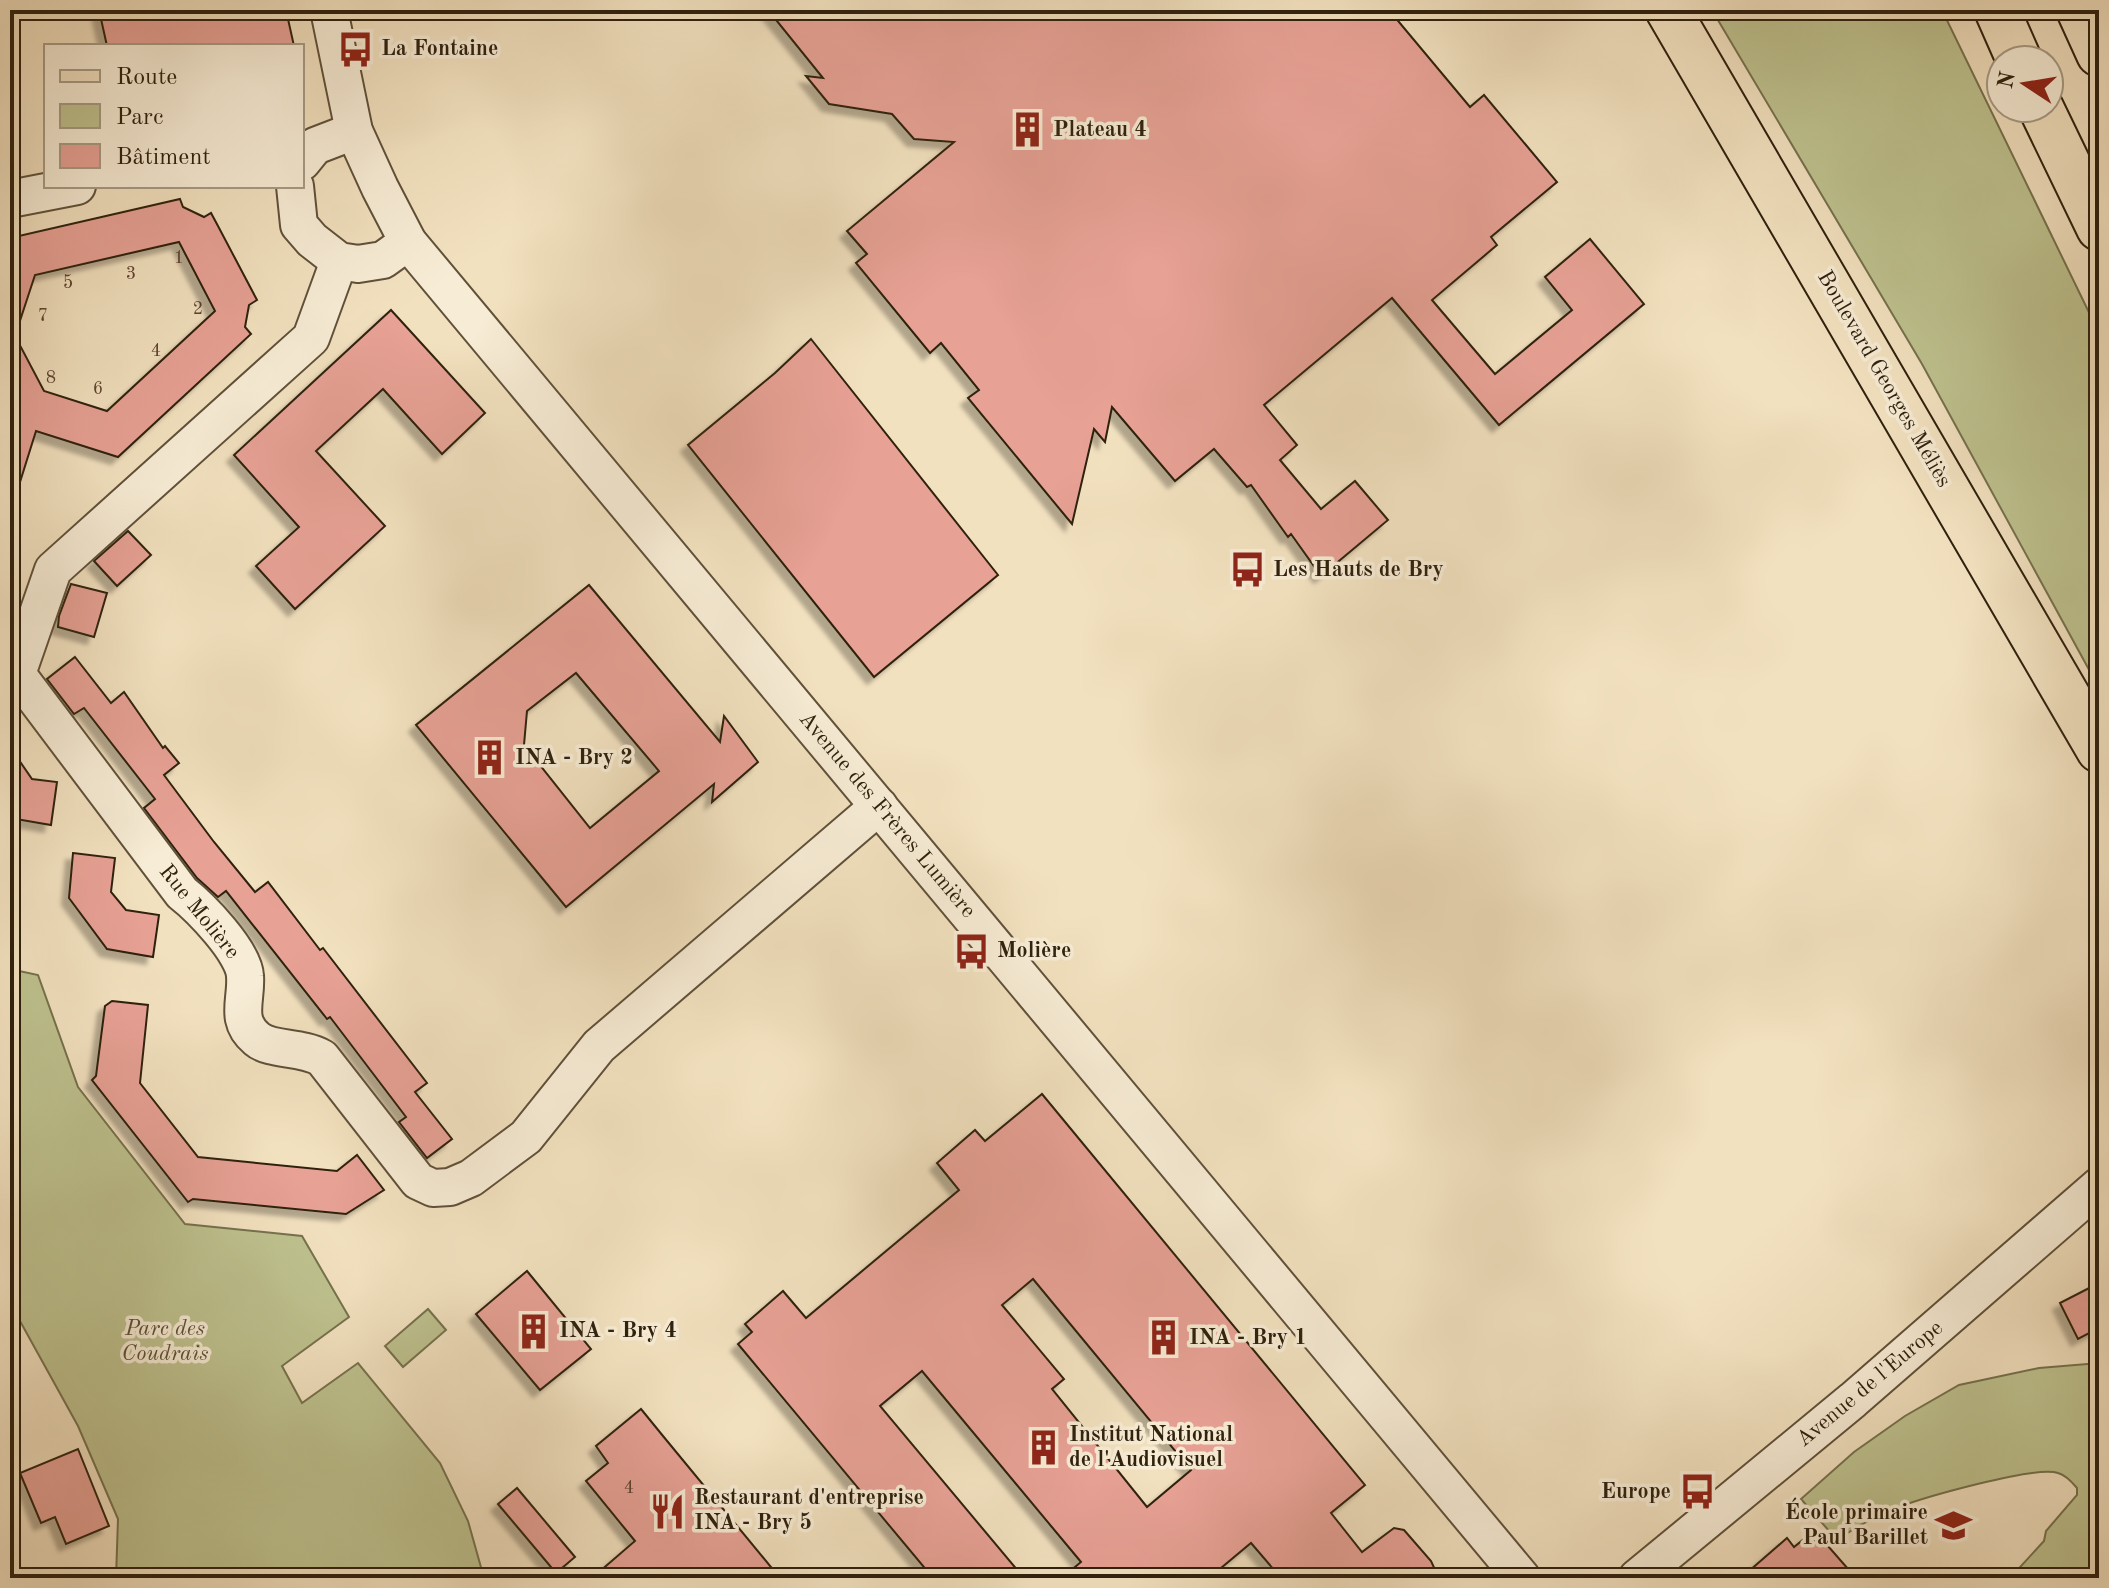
<svg xmlns="http://www.w3.org/2000/svg" width="2109" height="1588" viewBox="0 0 2109 1588" font-family="'Old Standard TT',serif">
<style>
.green{fill:#bec28f;stroke:#76724e;stroke-width:2}
.building{fill:#e7a195;stroke:#2f210e;stroke-width:2;fill-rule:evenodd;filter:url(#shadow)}
.lines{fill:none;stroke-linecap:round;stroke-linejoin:round}
.minor-casing{stroke:#60513a;stroke-width:40}
.major-casing{stroke:#2f210e;stroke-width:48}
.highway-casing{stroke:#2f210e;stroke-width:48}
.minor{stroke:#f7ecd5;stroke-width:36}
.major{stroke:#f2e1bf;stroke-width:44}
.highway{stroke:#f2e1bf;stroke-width:44}
.labels{text-anchor:middle;dominant-baseline:central;stroke-width:7;stroke-linejoin:round;paint-order:stroke}
.number-label{font-size:18px;fill:#5d4130}
.poi-label{font-size:22px;font-weight:bold;fill:#2f210e;stroke:#f7ecd5;text-anchor:start}
.street-label{font-size:22px;fill:#2f210e;stroke:#f7ecd5}
.park-label{font-size:22px;font-style:italic;fill:#5a5135;stroke:#f7ecd5}
</style>
<defs>
<filter id="shadow"><feDropShadow dx="-7" dy="7" stdDeviation="2" flood-color="#0004"/></filter>
</defs>
<rect width="100%" height="100%" fill="#f2e1bf"/>
<filter id="stains"><feTurbulence type="fractalNoise" baseFrequency=".0025" numOctaves="4"/><feColorMatrix values="0 0 0 0 .2 0 0 0 0 .09 0 0 0 0 .02 0 0 0 .5 -.17"/></filter>
<radialGradient id="worn" r=".72"><stop offset=".6" stop-color="#630" stop-opacity="0"/><stop offset="1" stop-color="#630" stop-opacity=".3"/></radialGradient>
<g class="green">
<path d="M1712,10H1942L2099,333V688L1922,364Z"/>
<path d="M10,969L38,975L78,1087L185,1224L302,1236L349,1317L282,1366L302,1403L358,1363L440,1463L468,1521L484,1578H116L118,1519L78,1426L10,1303Z"/>
<path d="M428,1309L446,1330L403,1367L385,1346Z"/>
<path d="M2099,1363V1578H2010L2044,1541L2046,1531L2077,1495V1488C2072,1482 2066,1475 2058,1473C2036,1465 1922,1498 1896,1508C1875,1516 1856,1527 1837,1540L1801,1499L1854,1452L1905,1416L1959,1385L2039,1368Z"/>
</g>
<g class="building">
<path d="M99,10H286L294,46H107Z"/>
<path d="M768,10H1389L1470,107L1484,95L1557,182L1491,237L1497,245L1432,300L1495,374L1572,310L1545,277L1590,239L1644,304L1499,425L1392,298L1264,405L1297,445L1280,460L1321,509L1355,481L1388,520L1321,576L1291,534L1288,537L1251,485L1247,487L1214,449L1175,481L1112,407L1105,442L1094,429L1072,524L968,398L979,390L941,343L930,353L856,263L867,254L847,231L954,142L914,139L892,114L829,104L806,76L823,78Z"/>
<path d="M180,199L183,207L204,217L211,213L218,226L257,300L249,305L245,327L251,334L118,457L36,431L15,498H10V238ZM179,242L215,311L107,411L44,391L15,336L35,275Z"/>
<path d="M391,310L485,413L442,454L383,389L316,451L385,526L295,609L256,566L299,527L234,455Z"/>
<path d="M811,339L998,575L874,677L688,445L775,373Z"/>
<path d="M128,531L151,555L117,586L94,561Z"/>
<path d="M71,584L107,593L94,637L58,627L59,616Z"/>
<path d="M589,585L720,742L724,716L758,762L712,802L714,784L566,907L416,725ZM576,673L659,771L590,828L524,745L527,711Z"/>
<path d="M75,657L111,703L124,692L163,748L165,746L179,763L164,775L214,842L255,892L268,882L320,950L323,948L427,1083L415,1092L452,1139L427,1158L399,1122L406,1117L330,1017L327,1019L226,891L218,897L197,878L144,808L155,799L84,708L74,714L47,679Z"/>
<path d="M10,747L32,779L57,782L51,825L10,818Z"/>
<path d="M73,853L115,858L111,892L126,910L159,915L153,957L107,949L69,898Z"/>
<path d="M112,1001L148,1005L140,1083L198,1157L337,1171L357,1155L384,1190L346,1214L193,1199L188,1202L92,1080L96,1076L105,1006Z"/>
<path d="M1042,1094L1365,1485L1331,1513L1362,1552L1394,1528L1404,1530L1431,1561L1439,1578H1281L1251,1543L1209,1578H1062L1081,1562L922,1371L880,1406L1024,1578H933L738,1344L752,1332L745,1324L783,1291L806,1318L959,1190L937,1163L975,1130L985,1141ZM1033,1279L1191,1470L1147,1507L1052,1389L1064,1379L1002,1305Z"/>
<path d="M527,1271L591,1349L540,1390L476,1314Z"/>
<path d="M2099,1283V1328L2078,1339L2060,1303Z"/>
<path d="M641,1409L663,1436L780,1578H592L635,1541L586,1481L608,1463L596,1446Z"/>
<path d="M78,1449L109,1526L66,1544L55,1517L41,1523L20,1473Z"/>
<path d="M517,1488L575,1557L556,1573L498,1504Z"/>
<path d="M1809,1535L1816,1543L1821,1538L1856,1578H1741L1787,1538L1794,1547Z"/>
</g>
<g class="lines">
<defs>
<g id="minor">
<path d="M329,10L354,131L380,188L408,242L1522,1578"/>
<path d="M302,162L315,146L354,131"/>
<path d="M295,186L299,225L312,240L339,261L358,264L383,260L408,242"/>
<path d="M10,199L77,186"/>
<path d="M339,261L311,338L53,570L17,674L182,893C200,907 244,952 245,976C247,1000 234,1020 257,1039C271,1051 301,1046 322,1058L418,1181L433,1188L450,1187L471,1178L526,1137L599,1046L879,806"/>
<path d="M1637,1578L1853,1400L2099,1186"/>
</g>
<path id="major" d="M1668,10L2099,750"/>
<g id="highway">
<path d="M1997,10L2019,60"/>
<path d="M2079,10L2099,54"/>
<path d="M2041,108L2099,228"/>
</g>
</defs>
<use href="#minor" class="minor-casing"/>
<use href="#major" class="major-casing"/>
<use href="#highway" class="highway-casing"/>
<use href="#minor" class="minor"/>
<use href="#major" class="major"/>
<use href="#highway" class="highway"/>
</g>
<defs>
<symbol id="bus-bare" viewBox="-9 -9 18 18"><path d="M-5-6H5V4H4V6H2V4H-2V6H-4V4H-5ZM-3.5-4V0h7V-4ZM-3.5 1.2v1.5H-2V1.2ZM2 1.2v1.5H3.5V1.2Z" fill="#8f2418" stroke="#f7ecd5" stroke-width="2.5" paint-order="stroke"/></symbol>
<symbol id="building-bare" viewBox="-9 -9 18 18"><path d="M-4-6H4V6H1V3H-1V6H-4ZM-2.5-4.3h1.7v1.8h-1.7ZM.8-4.3h1.7v1.8H.8ZM-2.5-1h1.7V.8h-1.7ZM.8-1h1.7V.8H.8Z" fill="#8f2418" stroke="#f7ecd5" stroke-width="2.5" paint-order="stroke"/></symbol>
<symbol id="restaurant-bare" viewBox="-9 -9 18 18"><path d="M-5-6h1v4h1v-4h1v4h1v-4h1v5L-1.5 .5V6h-2V.5L-5-1ZM5-6V6H3V1.5H1.5Q1.5-4 5-6Z" fill="#8f2418" stroke="#f7ecd5" stroke-width="2.5" paint-order="stroke"/></symbol>
<symbol id="school-bare" viewBox="-9 -9 18 18"><path d="M0-5L7-2L0 1L-7-2ZM-4 1L0 2.5L4 1V4Q0 6-4 4Z" fill="#8f2418" stroke="#f7ecd5" stroke-width="2.5" paint-order="stroke"/></symbol>
</defs>
<g fill-rule="evenodd">
<use href="#bus-bare" x="330" y="24" width="51" height="51"/>
<use href="#building-bare" x="1002" y="104" width="51" height="51"/>
<use href="#bus-bare" x="1222" y="544" width="51" height="51"/>
<use href="#building-bare" x="464" y="732" width="51" height="51"/>
<use href="#bus-bare" x="946" y="926" width="51" height="51"/>
<use href="#building-bare" x="508" y="1306" width="51" height="51"/>
<use href="#building-bare" x="1138" y="1312" width="51" height="51"/>
<use href="#building-bare" x="1018" y="1422" width="51" height="51"/>
<use href="#bus-bare" x="1672" y="1466" width="51" height="51"/>
<use href="#restaurant-bare" x="642" y="1486" width="51" height="51"/>
<use href="#school-bare" x="1928" y="1500" width="51" height="51"/>
</g>
<g class="labels">
<g class="number-label">
<text x="179" y="258">1</text>
<text x="131" y="274">3</text>
<text x="68" y="283">5</text>
<text x="198" y="309">2</text>
<text x="43" y="316">7</text>
<text x="156" y="351">4</text>
<text x="51" y="378">8</text>
<text x="98" y="389">6</text>
<text x="629" y="1488">4</text>
</g>
<g class="poi-label">
<text x="381" y="49">La Fontaine</text>
<text x="1053" y="130">Plateau 4</text>
<text x="1273" y="570">Les Hauts de Bry</text>
<text x="515" y="758">INA - Bry 2</text>
<text x="997" y="951">Molière</text>
<text x="559" y="1331">INA - Bry 4</text>
<text x="1189" y="1338">INA - Bry 1</text>
<text x="1069" y="1435">Institut National<tspan x="1069" dy="25">de l'Audiovisuel</tspan></text>
<text x="1671" y="1492" text-anchor="end">Europe</text>
<text x="694" y="1498">Restaurant d'entreprise<tspan x="694" dy="25">INA - Bry 5</tspan></text>
<text x="1928" y="1513" text-anchor="end">École primaire<tspan x="1928" dy="25">Paul Barillet</tspan></text>
</g>
<g class="street-label">
<text transform="translate(1884 379) rotate(60)">Boulevard Georges Méliès</text>
<text transform="translate(887 815) rotate(50)">Avenue des Frères Lumière</text>
<text transform="translate(199 912) rotate(51)">Rue Molière</text>
<text transform="translate(1870 1384) rotate(-40)">Avenue de l'Europe</text>
</g>
<g class="park-label">
<text x="165" y="1329">Parc des<tspan x="165" dy="25">Coudrais</tspan></text>
</g>
</g>
<rect width="2109" height="1588" fill="none" stroke="#f2e1bf" stroke-width="40"/>
<rect x="12" y="12" width="2085" height="1564" fill="none" stroke="#2f210e" stroke-width="4"/>
<rect x="20" y="20" width="2069" height="1548" fill="none" stroke="#2f210e" stroke-width="2"/>
<rect x="44" y="44" width="260" height="144" fill="#f7ecd5" stroke="#a79b85" stroke-width="2"/>
<rect x="60" y="70" width="40" height="12" fill="#f2e1bf" stroke="#a79b85" stroke-width="2"/>
<text x="116" y="84" font-size="24" fill="#2f210e">Route</text>
<rect x="60" y="104" width="40" height="24" fill="#bec28f" stroke="#a79b85" stroke-width="2"/>
<text x="116" y="124" font-size="24" fill="#2f210e">Parc</text>
<rect x="60" y="144" width="40" height="24" fill="#e7a195" stroke="#a79b85" stroke-width="2"/>
<text x="116" y="164" font-size="24" fill="#2f210e">Bâtiment</text>
<g transform="translate(2025 84) rotate(282)"><circle r="38" fill="#f7ecd5" stroke="#a79b85" stroke-width="2"/>
<path d="M0-6L14 30L0 20L-14 30Z" fill="#8f2418"/>
<text y="-12" font-size="22" font-weight="bold" text-anchor="middle" fill="#2f210e">N</text>
</g>
<rect width="100%" height="100%" filter="url(#stains)"/>
<rect width="100%" height="100%" fill="url(#worn)"/>
</svg>
